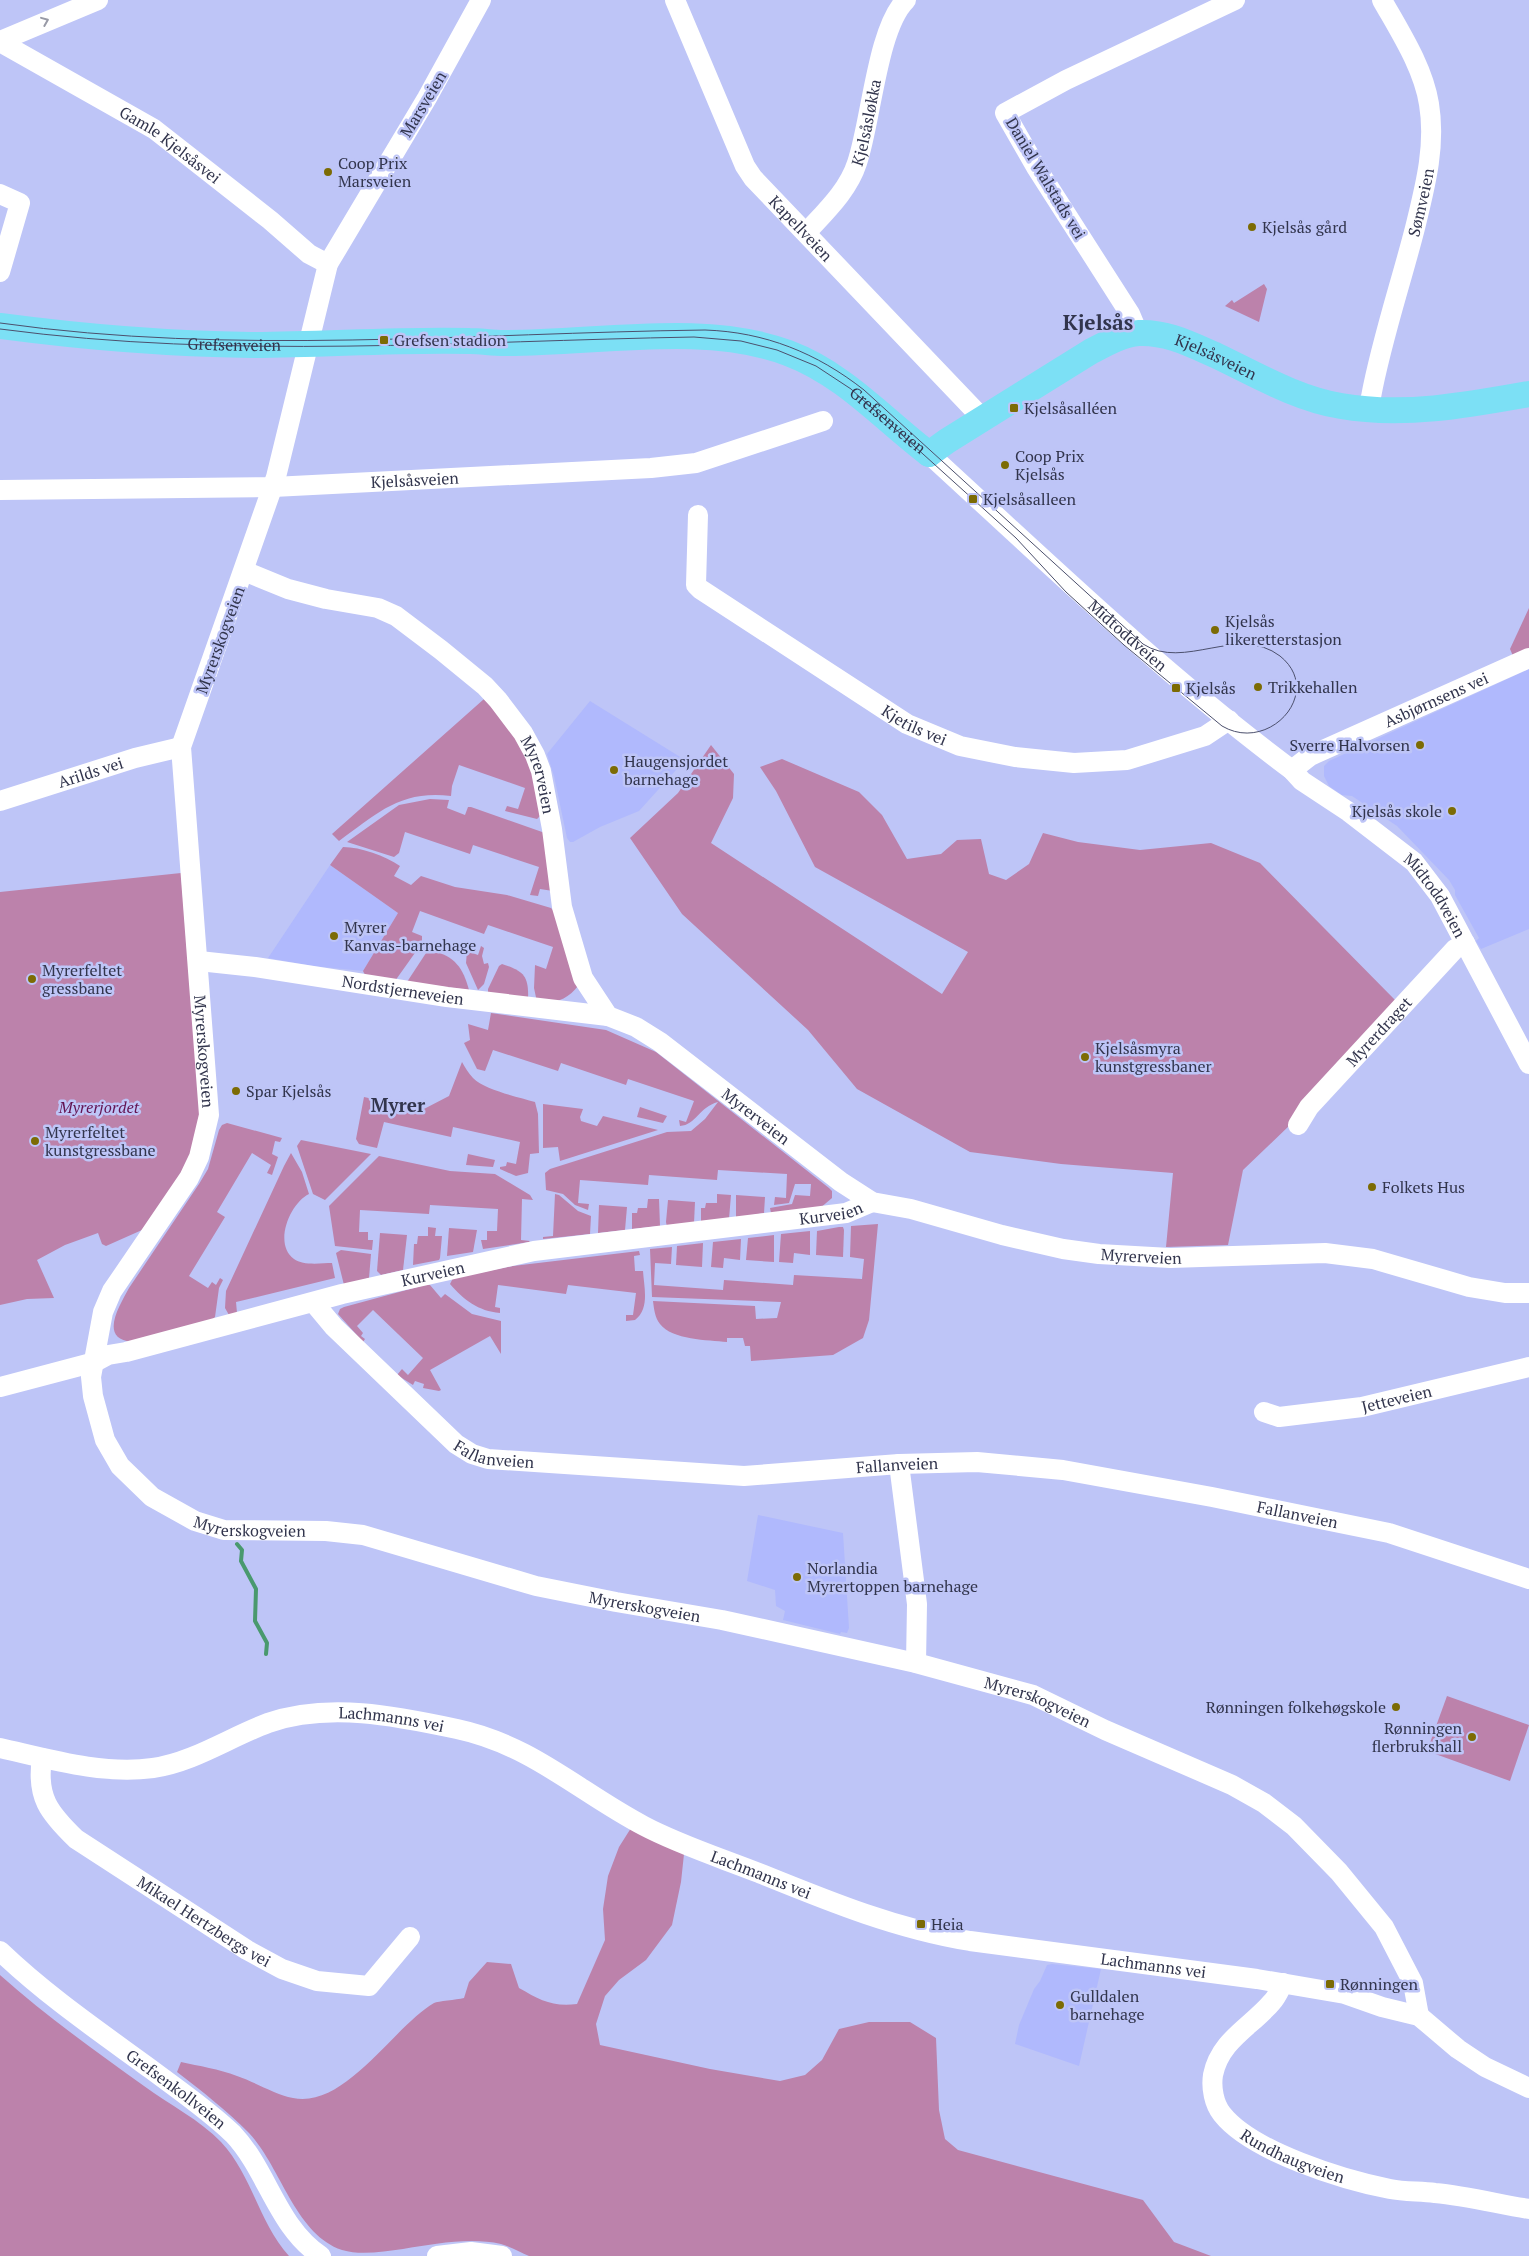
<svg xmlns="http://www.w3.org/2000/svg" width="1529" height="2256" viewBox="0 0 1529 2256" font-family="'PT Serif',serif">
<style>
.built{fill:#b0b9fd}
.green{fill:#bc82ab}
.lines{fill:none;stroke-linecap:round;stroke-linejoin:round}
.stream{stroke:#49996e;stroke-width:4}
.minor{stroke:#fff;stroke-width:20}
.major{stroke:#7ce0f5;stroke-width:26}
.tram{stroke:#4c506d;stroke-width:1}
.oneway{stroke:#989aa6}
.poi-dot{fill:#7c6b04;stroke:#bec5f7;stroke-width:2}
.labels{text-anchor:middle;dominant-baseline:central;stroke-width:5;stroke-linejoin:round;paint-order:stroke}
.street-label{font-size:16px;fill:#32354d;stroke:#bec5f7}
.poi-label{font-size:16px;fill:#32354d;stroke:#bec5f7;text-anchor:start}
.park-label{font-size:16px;font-style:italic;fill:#631352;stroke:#bec5f7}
.quarter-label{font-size:19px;font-weight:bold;fill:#32354d;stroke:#bec5f7}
.district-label{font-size:21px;font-weight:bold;fill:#32354d;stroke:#bec5f7}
</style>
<rect width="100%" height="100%" fill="#bec5f7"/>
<g class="built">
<path d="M1529,669V929L1481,949L1476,941L1479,938L1455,895V890L1449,880L1397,826L1352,796L1342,795L1329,786L1324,776V766L1329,761Z"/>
<path d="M590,701L685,760L639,811L600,827L573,842H570L567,838L554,776L547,754Z"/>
<path d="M330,865L398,913L363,971L313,966L268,958Z"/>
<path d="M758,1515L843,1533L849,1628L847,1633L841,1632L840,1634L783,1620L785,1611L776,1606L775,1590L747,1581Z"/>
<path d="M1052,1964L1101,1969L1079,2066L1015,2044L1019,2025L1034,1989L1040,1981L1047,1965Z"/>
</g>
<g class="green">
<path d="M1264,284L1267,289L1259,322L1225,306L1232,300L1234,303Z"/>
<path d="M1529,608V649L1513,656L1510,649Z"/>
<path d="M484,699L515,733L536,779L540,816L537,819L505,811L507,806L518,809L525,788L459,765L452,786L451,796C400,790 378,813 339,841L332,834Z"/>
<path d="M711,745L734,774L733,798L711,843L942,994L968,952L815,867L776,791L760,767L782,759L859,792L882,815L907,859L941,854L957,840L981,839L989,874L1006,880L1029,864L1043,833L1078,842L1140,850L1211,843L1260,863L1396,1001L1291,1124L1243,1170L1228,1245L1166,1247L1173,1173L1061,1164L970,1152L857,1089L808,1030L682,914L630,838L678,793Z"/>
<path d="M430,799L449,800L447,808L465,815L468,807H471L545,833L553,891L540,889L538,896L530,895L539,867L473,845L470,854L405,832L399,853L394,857L347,842L399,805Z"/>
<path d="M343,847C361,847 385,856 400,866L394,876L411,885L421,876L455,887L507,895L551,908L556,913L578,986C568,999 554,1005 537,1002L534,988L535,965L546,969L553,947L488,925L484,934L420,911L412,932L422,936V943L395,981L365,975L363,971L398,913L330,865Z"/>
<path d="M181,873L200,1115L189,1159L176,1184L142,1230L106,1246L102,1244L98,1233L65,1245L37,1260L54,1298L27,1299L0,1305V892Z"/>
<path d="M481,946L484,948L482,956L484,964L488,963L489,967L484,984L478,990L466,963L467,951L478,955Z"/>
<path d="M432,951C455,956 463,968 469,990L407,982L426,953Z"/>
<path d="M502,964C524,971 529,976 528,1000L488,994V989L499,966Z"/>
<path d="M491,1013L606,1030L656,1052L829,1188L832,1191V1198L819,1209L771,1213L770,1208L792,1204L795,1195L810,1196L811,1184H795L789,1203L774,1205L775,1197L786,1198L787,1174L718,1170L717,1180L649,1175L648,1185L580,1180L578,1203L589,1204L588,1210L575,1205L563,1194L546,1190L545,1173L550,1169L667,1132L691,1131L705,1119L718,1102C699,1107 696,1125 680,1126L679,1120L686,1122L694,1101L628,1079L626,1085L561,1063L558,1071L493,1050L485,1071L477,1069L464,1043L470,1040L468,1024L488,1030Z"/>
<path d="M462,1062C465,1067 468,1073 473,1078C485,1090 518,1097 535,1102L538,1114L539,1153L530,1154L528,1173L516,1176L500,1169V1167L506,1166L507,1162L516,1164L520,1142L453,1127L451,1137L384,1122L377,1148L359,1144L356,1139L364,1097L422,1110L449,1096Z"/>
<path d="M543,1104L583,1109L580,1117L581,1121L597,1126L603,1116L658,1130L560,1161L558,1147L543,1148Z"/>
<path d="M640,1107L667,1116L663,1123L637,1117Z"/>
<path d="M227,1123L282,1138L280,1142L275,1141L272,1154L278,1157L272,1175L267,1173L271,1165L252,1153L217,1212L225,1217L189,1276L208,1288L212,1282L216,1285L220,1278L223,1280L219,1288L215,1317L212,1320L132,1342C98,1339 120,1305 129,1288L199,1184L208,1169L219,1130L222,1125Z"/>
<path d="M301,1140L371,1154L325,1200L313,1194L297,1146Z"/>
<path d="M291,1153L302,1172L309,1194C290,1203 273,1244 294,1259C303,1266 322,1263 332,1263L335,1278L236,1302L237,1313L229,1315L225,1308L226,1291L284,1166Z"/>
<path d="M468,1154L495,1160L493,1167L466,1165Z"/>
<path d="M379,1156L450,1171L495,1174L530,1195L533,1200L522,1199L521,1240L530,1241L529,1242L483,1249L481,1240H487V1231H497L498,1209L430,1205L429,1214L360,1210L359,1232H368V1240H373L372,1250L335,1246L329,1206Z"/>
<path d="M555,1194L559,1195L578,1211L591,1216L590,1234L543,1239V1237L553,1236Z"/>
<path d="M717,1194L731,1195L729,1219L701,1223V1208H705L706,1203H717Z"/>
<path d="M736,1195L765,1197L764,1213L736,1218Z"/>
<path d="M648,1199H659L660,1226L632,1229V1213H637L638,1208H647Z"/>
<path d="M668,1200L695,1202L694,1223L667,1227L666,1222Z"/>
<path d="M599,1205L627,1207L625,1230L598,1233Z"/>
<path d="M878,1224L869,1320L863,1338L833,1355L751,1361L750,1346H745L743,1338H727V1342C708,1340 672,1340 660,1324C655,1318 654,1309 653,1301L755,1306L756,1319L777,1318L781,1302L652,1297L650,1249L672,1247L671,1264L655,1263L654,1285L723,1290L724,1280L793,1285L794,1275L862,1279L864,1259L850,1257L851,1226Z"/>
<path d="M428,1227L436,1228L435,1236H442L440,1258L439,1260L413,1265L414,1244H417L418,1236H428Z"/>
<path d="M839,1227H843L844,1230L843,1257L816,1255L817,1231Z"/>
<path d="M449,1228L477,1230L473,1252L447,1256Z"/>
<path d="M810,1231V1255L794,1253L793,1263L779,1262L781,1234Z"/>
<path d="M380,1233L407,1235L403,1270L381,1275L377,1271Z"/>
<path d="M774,1235V1262L746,1260L748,1238Z"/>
<path d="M741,1239L740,1260L724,1258L723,1268L711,1267L713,1242Z"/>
<path d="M703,1243L702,1267L676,1265L677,1246Z"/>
<path d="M341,1250L371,1254L369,1278L344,1285L336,1253Z"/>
<path d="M639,1251L640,1255L634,1256L635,1271H643C644,1287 650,1309 635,1320L626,1321V1315H633L636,1293L568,1285L566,1294L498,1285L495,1307L500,1308V1313C478,1311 464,1300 450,1284L453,1278L513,1266Z"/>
<path d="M425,1285H430L441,1298L445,1294L472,1314L501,1321V1354L490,1336L430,1370L441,1390L439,1391L423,1388L424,1384L415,1381L413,1385L397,1375L402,1369L408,1375L423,1358L373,1310L357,1326L363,1333L361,1336L365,1339L363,1342L338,1314L340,1309L344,1307Z"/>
<path d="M1447,1696L1529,1725L1510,1781L1427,1751Z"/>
<path d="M631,1828L684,1854L681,1882L672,1925L646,1960L619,1980L605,1996L596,2024L600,2045L710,2069L780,2081L805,2075L822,2060L839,2029L869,2022H910L936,2038L939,2110L945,2139L958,2150L1143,2200L1174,2242L1211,2256H529C520,2252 511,2247 501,2244C470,2237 434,2244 403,2249C384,2251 362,2256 342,2250C295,2234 281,2167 249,2133C227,2111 202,2091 177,2072L181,2062C199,2066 219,2069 237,2076C255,2082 274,2094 293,2098C345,2109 393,2027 434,2003C438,2001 456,2000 464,1998L469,1982L487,1962L511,1964L519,1988C540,2000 552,2007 577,2004L605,1940L603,1909L608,1876L619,1847Z"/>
<path d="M0,1975C45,2015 95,2051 144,2086C170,2105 200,2120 221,2142C252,2175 259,2223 289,2256H0Z"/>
</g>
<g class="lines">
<path class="stream" d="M237,1544L242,1550L241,1561L256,1589L255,1621L267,1643L266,1654"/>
<g class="minor">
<path id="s1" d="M481,0L427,98L328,264L276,477L181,747L209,1115L199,1157L189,1178L112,1291L103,1312L91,1377L93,1396L105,1440L120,1466L152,1497L195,1521L224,1530L326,1531L363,1535L536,1586L616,1602L722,1620L916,1663L1033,1695L1105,1730L1232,1785L1264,1803L1294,1826L1339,1872L1384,1927L1413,1983L1419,2016"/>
<path id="s2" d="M675,0L745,166L753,178L983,419"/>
<path d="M0,41L98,0"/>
<path id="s3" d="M0,42L154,129L270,220L309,254L328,264"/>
<path d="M0,194L20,203L0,272"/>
<path id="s4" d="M806,233C825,212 848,191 857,163C871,123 877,28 906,0"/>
<path d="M1138,333L1130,314L1036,167L1005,113L1066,80L1235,0"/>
<path id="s5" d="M1366,409L1371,397C1381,342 1401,283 1415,228C1425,187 1436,146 1429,104C1423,67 1400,32 1382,0"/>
<path id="s6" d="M929,454C1047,562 1163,674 1292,770L1302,781L1349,812L1414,862L1440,896L1529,1064"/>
<path id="s7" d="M0,490L273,487L651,468L696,463L823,421"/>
<path id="s8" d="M698,515L696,585L700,589L907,724L960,746L1015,757L1074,763L1127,760L1205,736L1229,720"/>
<path id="s9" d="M244,571L288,589L326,599L378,608L396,616L441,650L485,686L498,700L523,733L535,755L541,771L552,829L562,907L583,978L608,1016L636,1027L660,1042L841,1182L872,1202L911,1209L1002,1235L1063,1249L1099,1254L1170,1258L1325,1253L1373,1259L1469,1287L1505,1293H1529"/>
<path id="s10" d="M1292,770L1310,756L1529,658"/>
<path id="s11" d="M0,801L135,758L181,747"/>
<path id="s12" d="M199,961L255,967L447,997L608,1016"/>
<path id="s13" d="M1298,1125L1309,1107L1455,949L1465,943"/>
<path id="s14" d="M314,1303L334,1327L456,1444L472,1454L488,1459L744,1476L899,1464L977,1462L1063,1470L1212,1497L1389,1533L1529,1579"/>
<path id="s15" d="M0,1387L95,1362L108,1355L126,1352L342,1294L534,1251L846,1213L872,1202"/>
<path id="s16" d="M1264,1412L1279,1417L1362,1407L1529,1367"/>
<path d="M899,1464L917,1604L916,1663"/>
<path id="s17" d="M0,1748C49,1759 102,1775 153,1768C194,1762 230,1737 268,1723C328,1702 396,1716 457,1729C532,1745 579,1792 644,1826C680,1845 721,1858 759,1873C828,1901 896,1929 970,1941L1257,1979L1345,1994L1382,2007L1419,2016L1458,2049L1485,2067L1529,2088"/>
<path id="s18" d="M42,1758C36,1797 49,1813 76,1839L247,1950L282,1969L317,1981L369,1986L410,1937"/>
<path id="s19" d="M0,1951C47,1996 100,2032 152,2070C180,2091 208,2110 233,2134C268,2171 277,2227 321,2256"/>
<path id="s20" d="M1283,1983C1280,1989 1277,1997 1272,2002C1251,2027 1220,2040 1213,2075C1211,2088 1214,2104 1222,2114C1252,2152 1344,2180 1390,2189C1405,2192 1420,2191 1435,2193C1467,2196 1498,2204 1529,2209"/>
<path d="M437,2256L471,2252L502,2256"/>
</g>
<g class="major">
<path id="s21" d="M0,326C83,337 167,344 251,345C324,345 397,339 470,341C481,341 492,343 504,343C593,344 704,321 788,353C844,374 883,419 929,454"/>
<path id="s22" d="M929,454L947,441L1090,352C1105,344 1122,334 1139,333C1167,332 1190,344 1215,355C1255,374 1297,399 1341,406C1403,417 1468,405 1529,394"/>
</g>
<path class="tram" d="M0,323C234,356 470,333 705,330C765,332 817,353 864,390L1143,644C1184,671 1238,624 1280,656C1325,692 1269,754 1222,726L1124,645L1066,592L1016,538L851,389L816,366L777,350L741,341L694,337C462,341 232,360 0,329"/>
</g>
<defs><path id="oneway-chevron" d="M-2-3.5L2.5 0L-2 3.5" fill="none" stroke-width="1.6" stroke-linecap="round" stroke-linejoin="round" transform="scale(1.25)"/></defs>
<use class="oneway" href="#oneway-chevron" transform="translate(45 21) rotate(-22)"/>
<g class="poi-dot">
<circle cx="328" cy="172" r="5"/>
<circle cx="1252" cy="227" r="5"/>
<rect x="379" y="335" width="10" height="10" rx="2.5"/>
<rect x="1009" y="403" width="10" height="10" rx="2.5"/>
<circle cx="1005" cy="465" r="5"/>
<rect x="968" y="494" width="10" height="10" rx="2.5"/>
<circle cx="1215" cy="630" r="5"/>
<circle cx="1258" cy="687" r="5"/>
<rect x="1171" y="683" width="10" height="10" rx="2.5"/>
<circle cx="1420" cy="745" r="5"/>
<circle cx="614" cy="770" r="5"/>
<circle cx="1452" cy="811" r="5"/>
<circle cx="334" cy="936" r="5"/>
<circle cx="32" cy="979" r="5"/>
<circle cx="1085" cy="1057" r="5"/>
<circle cx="236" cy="1091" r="5"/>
<circle cx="35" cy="1141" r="5"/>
<circle cx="1372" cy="1187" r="5"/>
<circle cx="797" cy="1577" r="5"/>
<circle cx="1396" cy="1707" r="5"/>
<circle cx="1472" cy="1737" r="5"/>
<rect x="916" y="1919" width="10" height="10" rx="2.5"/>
<rect x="1325" y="1979" width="10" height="10" rx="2.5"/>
<circle cx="1060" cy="2005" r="5"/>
</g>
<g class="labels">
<g class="street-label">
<text transform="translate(423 104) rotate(-59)">Marsveien</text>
<text stroke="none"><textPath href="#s4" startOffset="129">Kjelsåsløkka</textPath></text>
<text stroke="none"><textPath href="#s3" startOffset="199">Gamle Kjelsåsvei</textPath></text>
<text transform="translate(1046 178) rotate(59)">Daniel Walstads vei</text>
<text stroke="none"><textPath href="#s5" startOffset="214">Sømveien</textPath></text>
<text stroke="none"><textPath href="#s2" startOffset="264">Kapellveien</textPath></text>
<text stroke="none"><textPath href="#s21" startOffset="235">Grefsenveien</textPath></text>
<text stroke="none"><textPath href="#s22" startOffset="325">Kjelsåsveien</textPath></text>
<text stroke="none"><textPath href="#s21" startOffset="912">Grefsenveien</textPath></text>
<text stroke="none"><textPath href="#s7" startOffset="415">Kjelsåsveien</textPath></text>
<text stroke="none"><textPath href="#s6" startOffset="269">Midtoddveien</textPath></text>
<text transform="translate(220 640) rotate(-70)">Myrerskogveien</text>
<text stroke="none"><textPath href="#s10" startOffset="161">Asbjørnsens vei</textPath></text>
<text stroke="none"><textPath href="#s8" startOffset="330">Kjetils vei</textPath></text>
<text stroke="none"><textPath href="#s11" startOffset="95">Arilds vei</textPath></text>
<text stroke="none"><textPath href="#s9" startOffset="378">Myrerveien</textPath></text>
<text stroke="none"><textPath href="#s6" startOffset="674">Midtoddveien</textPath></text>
<text stroke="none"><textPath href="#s12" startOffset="206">Nordstjerneveien</textPath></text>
<text stroke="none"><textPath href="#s13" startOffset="124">Myrerdraget</textPath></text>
<text stroke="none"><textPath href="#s1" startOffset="1116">Myrerskogveien</textPath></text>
<text stroke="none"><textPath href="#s9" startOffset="812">Myrerveien</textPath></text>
<text stroke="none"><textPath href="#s15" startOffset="851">Kurveien</textPath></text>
<text stroke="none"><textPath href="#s9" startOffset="1232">Myrerveien</textPath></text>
<text stroke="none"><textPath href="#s15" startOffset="448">Kurveien</textPath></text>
<text stroke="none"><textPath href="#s16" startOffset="135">Jetteveien</textPath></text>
<text stroke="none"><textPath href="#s14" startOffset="241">Fallanveien</textPath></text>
<text stroke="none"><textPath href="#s14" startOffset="646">Fallanveien</textPath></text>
<text stroke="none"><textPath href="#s14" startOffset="1051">Fallanveien</textPath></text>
<text stroke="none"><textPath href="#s1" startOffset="1716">Myrerskogveien</textPath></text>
<text stroke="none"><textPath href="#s1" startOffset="2121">Myrerskogveien</textPath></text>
<text stroke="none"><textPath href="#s1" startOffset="2526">Myrerskogveien</textPath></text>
<text stroke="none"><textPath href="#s17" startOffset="404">Lachmanns vei</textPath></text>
<text stroke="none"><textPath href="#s17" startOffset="809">Lachmanns vei</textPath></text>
<text stroke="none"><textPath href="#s18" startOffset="245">Mikael Hertzbergs vei</textPath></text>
<text stroke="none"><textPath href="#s17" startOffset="1214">Lachmanns vei</textPath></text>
<text stroke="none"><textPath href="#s19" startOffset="224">Grefsenkollveien</textPath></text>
<text stroke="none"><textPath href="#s20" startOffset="242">Rundhaugveien</textPath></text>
</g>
<g class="poi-label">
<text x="338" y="163">Coop Prix<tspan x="338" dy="18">Marsveien</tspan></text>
<text x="1262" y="227">Kjelsås gård</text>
<text x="394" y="340">Grefsen stadion</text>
<text x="1024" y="408">Kjelsåsalléen</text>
<text x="1015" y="456">Coop Prix<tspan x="1015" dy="18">Kjelsås</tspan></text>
<text x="983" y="499">Kjelsåsalleen</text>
<text x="1225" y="621">Kjelsås<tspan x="1225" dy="18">likeretterstasjon</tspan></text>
<text x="1268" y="687">Trikkehallen</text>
<text x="1186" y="688">Kjelsås</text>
<text x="1410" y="745" text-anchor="end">Sverre Halvorsen</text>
<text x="624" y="761">Haugensjordet<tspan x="624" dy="18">barnehage</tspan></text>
<text x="1442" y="811" text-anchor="end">Kjelsås skole</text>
<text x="344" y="927">Myrer<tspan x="344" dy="18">Kanvas-barnehage</tspan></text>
<text x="42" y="970">Myrerfeltet<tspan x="42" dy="18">gressbane</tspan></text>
<text x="1095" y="1048">Kjelsåsmyra<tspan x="1095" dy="18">kunstgressbaner</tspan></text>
<text x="246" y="1091">Spar Kjelsås</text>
<text x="45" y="1132">Myrerfeltet<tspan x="45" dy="18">kunstgressbane</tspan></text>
<text x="1382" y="1187">Folkets Hus</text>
<text x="807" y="1568">Norlandia<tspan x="807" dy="18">Myrertoppen barnehage</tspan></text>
<text x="1386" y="1707" text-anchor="end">Rønningen folkehøgskole</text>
<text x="1462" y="1728" text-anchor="end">Rønningen<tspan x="1462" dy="18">flerbrukshall</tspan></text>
<text x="931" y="1924">Heia</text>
<text x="1340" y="1984">Rønningen</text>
<text x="1070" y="1996">Gulldalen<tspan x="1070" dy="18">barnehage</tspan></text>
</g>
<g class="park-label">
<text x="99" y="1107">Myrerjordet</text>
</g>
<g class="quarter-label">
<text x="398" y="1104">Myrer</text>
</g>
<g class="district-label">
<text x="1098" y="322">Kjelsås</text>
</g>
</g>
</svg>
